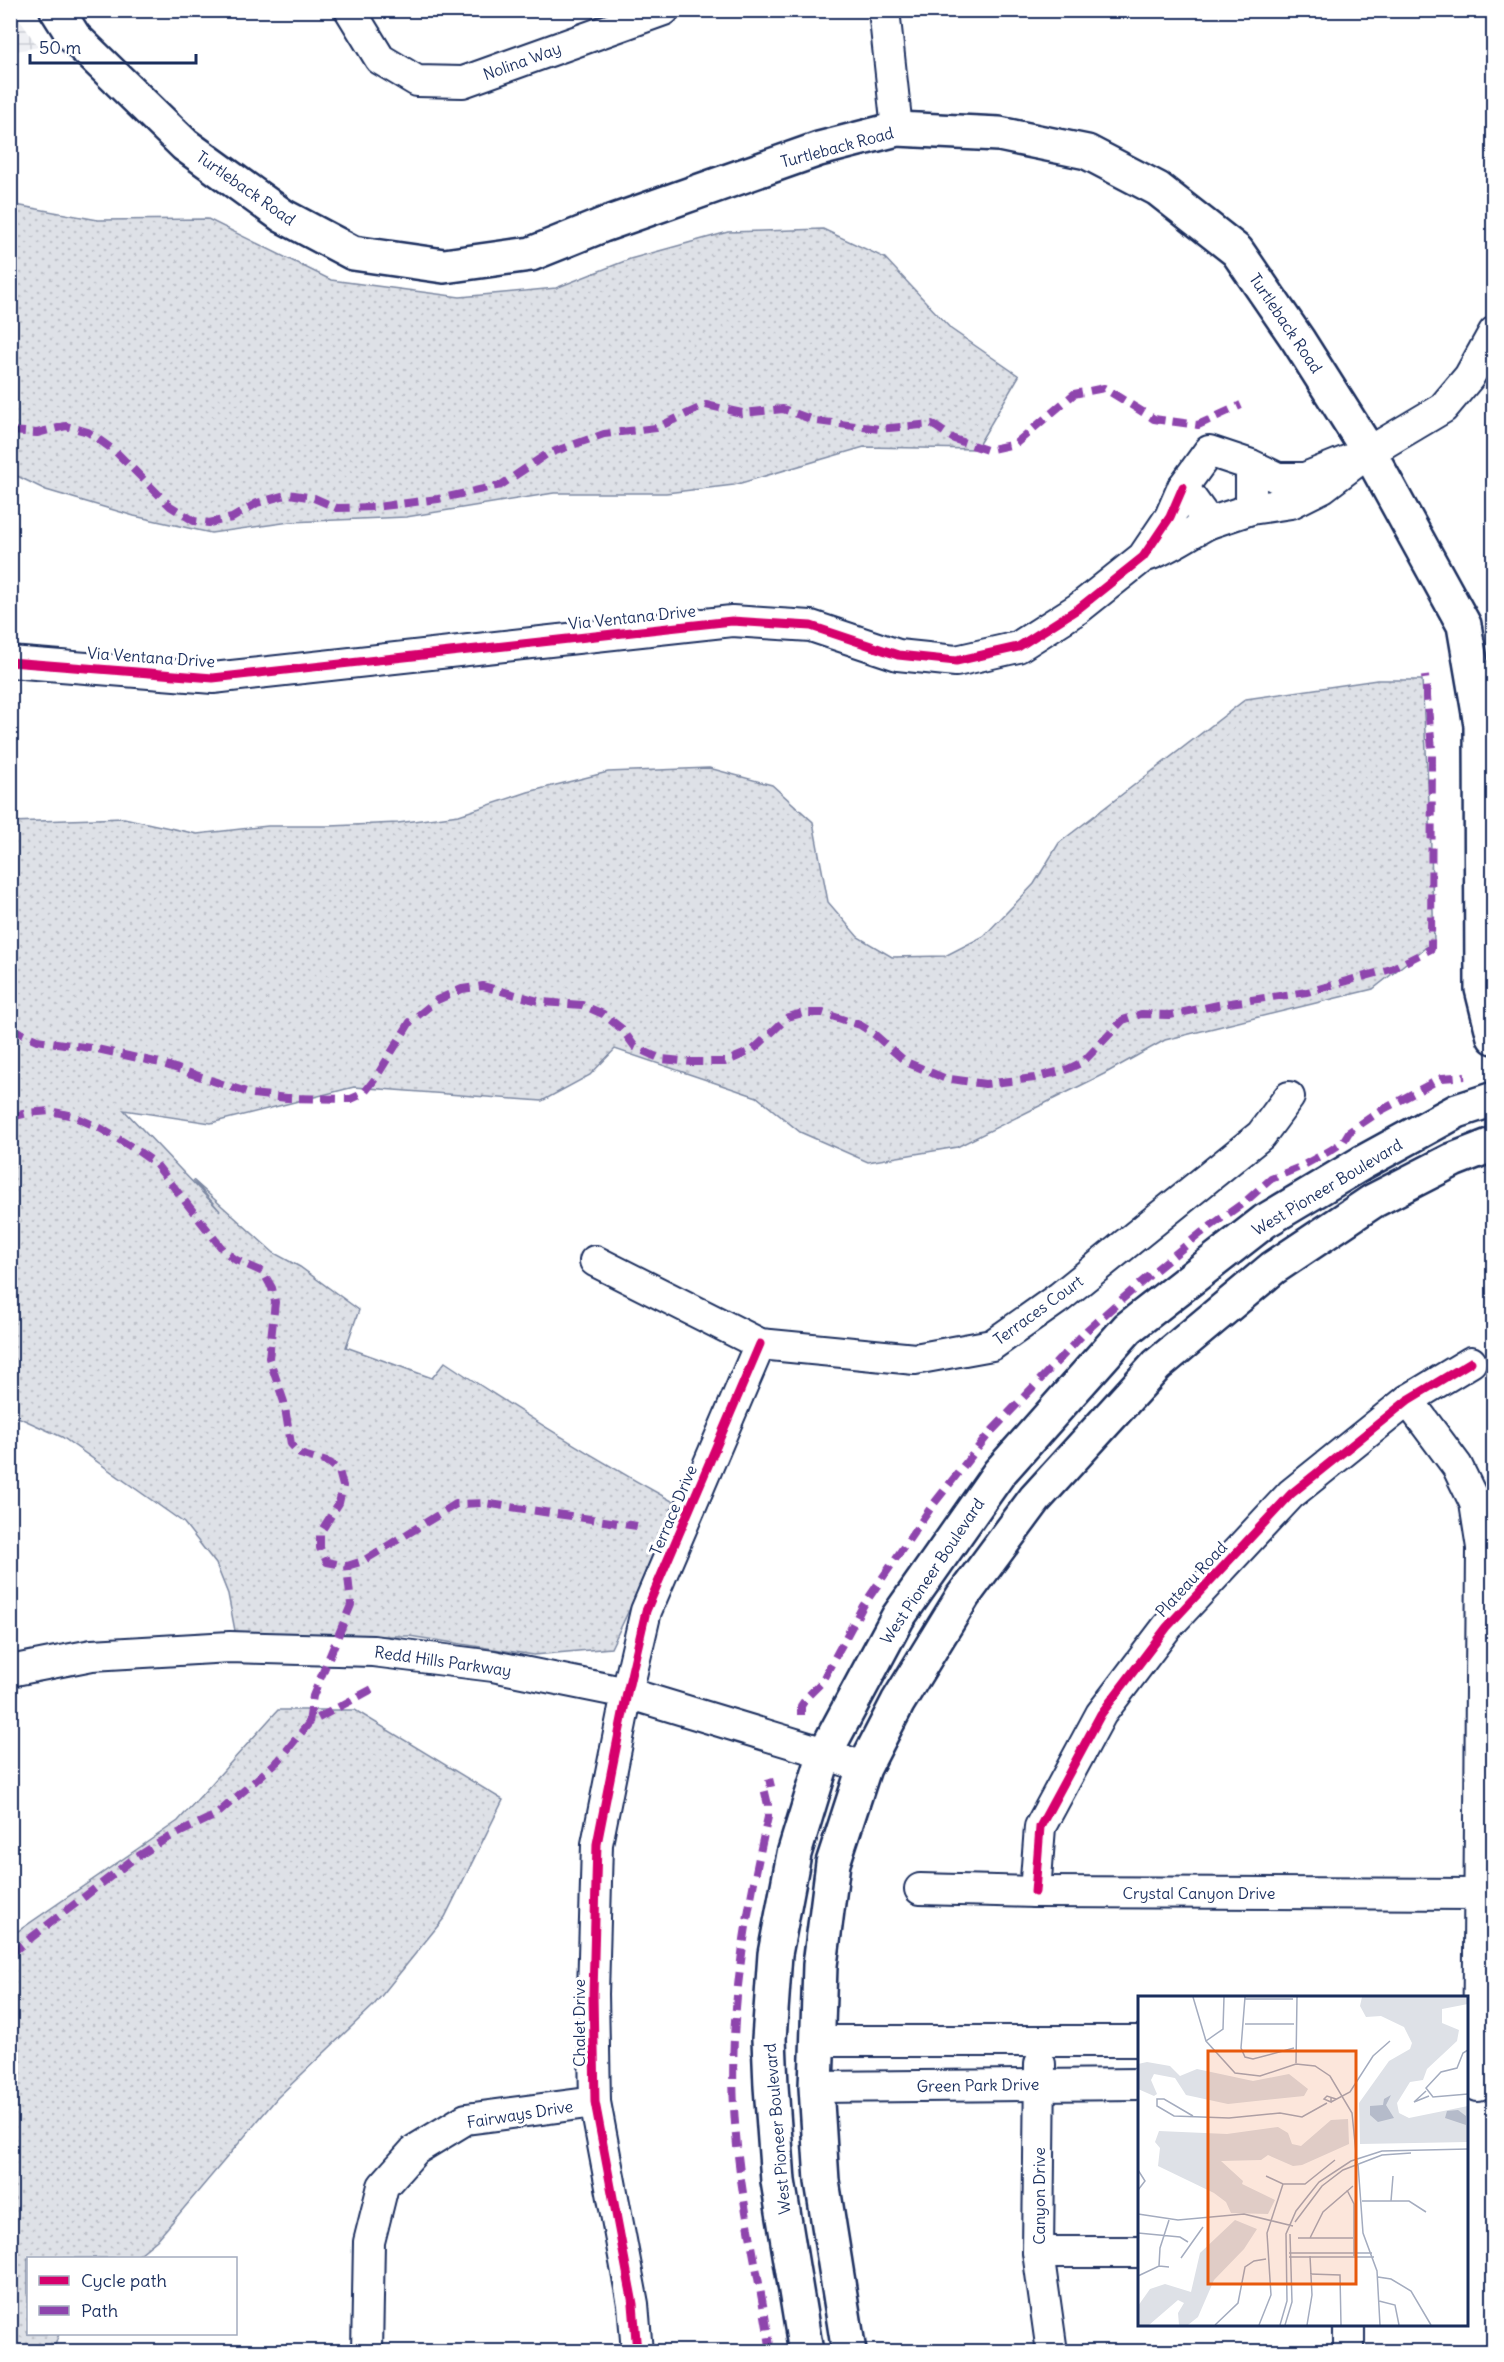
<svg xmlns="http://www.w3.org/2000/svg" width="1504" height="2362" viewBox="0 0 1504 2362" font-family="Delius,sans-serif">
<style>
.industrial{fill:url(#industrial-grid)}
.grass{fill:url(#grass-dots);stroke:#7c88a2;stroke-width:1.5}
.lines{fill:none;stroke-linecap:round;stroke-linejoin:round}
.minor-casing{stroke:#1b2f5e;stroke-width:34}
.major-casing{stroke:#1b2f5e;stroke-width:38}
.minor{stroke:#fff;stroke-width:30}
.major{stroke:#fff;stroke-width:33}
.quiet{stroke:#8e44ad;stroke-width:8;stroke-dasharray:15 8;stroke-linecap:butt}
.cycleway-casing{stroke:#fff;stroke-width:13}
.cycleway{stroke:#d6006c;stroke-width:9}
.labels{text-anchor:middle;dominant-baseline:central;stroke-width:6;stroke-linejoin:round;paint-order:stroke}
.street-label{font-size:16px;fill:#1b2f5e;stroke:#fff}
.inset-road{fill:none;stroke:#a4acbf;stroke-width:1.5}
.view{fill:#e8590c;fill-opacity:0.15;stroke:#e8590c;stroke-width:3}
.inset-edge{fill:none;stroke:#1b2f5e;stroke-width:3}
</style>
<defs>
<pattern id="industrial-grid" width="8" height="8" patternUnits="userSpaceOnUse" patternTransform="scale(1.5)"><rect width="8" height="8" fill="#eff0f4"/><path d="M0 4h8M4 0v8" fill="none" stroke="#ccced4"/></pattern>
<pattern id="grass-dots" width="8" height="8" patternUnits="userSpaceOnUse" patternTransform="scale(1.5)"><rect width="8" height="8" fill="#dee1e7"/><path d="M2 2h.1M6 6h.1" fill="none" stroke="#bec1c9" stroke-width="1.8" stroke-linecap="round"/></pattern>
</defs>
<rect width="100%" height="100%" fill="#fff"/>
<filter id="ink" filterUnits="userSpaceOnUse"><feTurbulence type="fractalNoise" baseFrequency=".0167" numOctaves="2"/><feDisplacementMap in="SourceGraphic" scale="12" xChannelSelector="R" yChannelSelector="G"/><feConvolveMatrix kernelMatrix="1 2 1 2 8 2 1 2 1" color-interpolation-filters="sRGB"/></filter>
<g filter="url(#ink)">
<path class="industrial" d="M11,10L14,11L38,47L11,52Z"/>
<g class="grass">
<path d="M10,204L98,220L208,219L331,280L460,297L556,288L630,259L728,232L823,229L885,258L951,329L1019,376L976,449L864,447L734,485L666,493H554L406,517L290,522L211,533L134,516L46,490L11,473Z"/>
<path d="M1377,680H1422L1430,820L1434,941L1373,989L1165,1040L1104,1074L957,1147L868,1162L800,1132L757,1097L615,1049L590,1075L542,1101L354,1087L211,1123L124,1110L220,1211L193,1180L274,1253L300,1267L359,1310L346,1347L432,1378L445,1362C521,1413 599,1461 679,1505L611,1648L534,1655L409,1636H236L228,1594L216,1564L184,1523L62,1437L11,1414V822L124,818L197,834L268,826H331L398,823L459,815L528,792L608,772L709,768L772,785L813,822L828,902L858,937L892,957L945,956L984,936L1034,884L1059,843L1246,699Z"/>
<path d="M278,1710H355L503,1800L445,1917L374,2005L277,2098L157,2240L135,2258H28V2334H59L53,2351H11V1936L178,1821Z"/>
</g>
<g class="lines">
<defs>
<g id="minor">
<path d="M350,10L380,59L417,81L463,82L664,10"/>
<path d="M884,10L897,129"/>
<path d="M1251,465V509L1209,523L1183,487L1209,451L1251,465L1278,478H1305L1369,452"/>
<path d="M1251,509L1291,503L1323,487L1369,452L1443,408L1469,377L1494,332"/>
<path d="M1146,556C1168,549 1188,534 1209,523"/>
<path d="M10,662L213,678L732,621L811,626L898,655L956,661L1018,647L1079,608L1143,557L1170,517L1183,487"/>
<path d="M595,1261L760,1344L915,1359L992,1345L1060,1297L1261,1135L1289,1097"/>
<path d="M1408,1400L1457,1466L1475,1503L1482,1548L1478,2086"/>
<path d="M10,1671L92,1655L230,1647L373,1651L493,1666L627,1693L825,1753L864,1768"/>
<path d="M920,1889L1035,1892L1478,1894"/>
<path d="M1035,1892L1040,1827L1101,1714L1167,1627L1291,1494L1408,1400L1471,1362"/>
<path d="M817,2041H1140"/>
<path d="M1040,2064L1038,2252L1052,2352"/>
<path d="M816,2087L1140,2084"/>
<path d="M1038,2252H1140"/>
<path d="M1349,2324V2352"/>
<path d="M367,2352L369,2242L383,2186L415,2150L466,2119L595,2102"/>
<path d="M637,2352L633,2304L595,2102L593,1994L597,1844L627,1693L646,1611L760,1344"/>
</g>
<g id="major">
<path d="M57,10L74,37L185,145L283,216L353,253L444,266L531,254L603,225L819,149L897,129L999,134L1087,152L1158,189L1237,251L1298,340L1369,452L1464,625L1481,725L1482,989L1494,1037"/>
<path d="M806,2352L778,2181L771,2086L769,2039L775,1954L794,1854L825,1753L898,1617L999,1473L1128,1328L1265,1221L1362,1163L1457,1111L1494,1099"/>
<path d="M849,2352L822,2181L816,2087L820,1965L833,1863L864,1768L898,1702L963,1596L1035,1499L1157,1365L1273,1268L1373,1201L1453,1160L1494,1144"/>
</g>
</defs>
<use href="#minor" class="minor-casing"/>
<use href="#major" class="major-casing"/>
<use href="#minor" class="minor"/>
<use href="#major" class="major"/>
<g class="quiet">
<path d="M10,431L37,433L66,426L88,432L115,451L170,506L194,521L209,523L232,518L257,503L289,494L314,498L337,508L376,507L438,499L501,485L547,454L604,434L656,428L706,405L742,413L783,409L816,421L879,429L932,424L954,439L987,450L1015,444L1074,394L1104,388L1154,419L1198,425L1241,405"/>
<path d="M10,1028L37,1040L97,1049L160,1063L252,1094L287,1098L351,1099L364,1093L375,1079L410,1022L437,1000L462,989L483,986L542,1002L582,1005L603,1014L622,1029L635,1047L661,1059L691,1062H725L753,1050L788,1017L803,1013H823L860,1025L874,1034L906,1062L944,1078L985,1084L1034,1078L1068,1069L1083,1062L1123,1020L1141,1014L1170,1015L1223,1004L1307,992L1391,969L1431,949L1432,749L1425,676"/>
<path d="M10,1117L28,1113L50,1111L73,1116L100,1128L135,1149L155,1163L224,1251L236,1260L263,1272L272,1288L275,1302L269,1358L284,1402L291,1444L300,1454L330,1463L339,1471L343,1486L339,1503L320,1533V1548L327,1562L347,1566L363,1561L456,1504L484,1503L637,1526"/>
<path d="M801,1715V1706L807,1697L821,1683L863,1606L932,1506L988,1435L1087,1330L1152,1273L1201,1233L1246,1201L1271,1179L1300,1167L1331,1150L1343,1142L1349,1132L1380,1111L1442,1078L1465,1076"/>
<path d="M309,1723L313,1696L351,1605L347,1566"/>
<path d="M10,1954L132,1860L164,1840L216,1815L279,1760L309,1723L376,1687"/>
<path d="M771,2352C760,2280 742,2208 736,2135C726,2029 744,1920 768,1817V1805L764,1788L766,1784L774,1782"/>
</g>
<defs>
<g id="cycleway">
<path d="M10,662L213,678L732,621L811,626L898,655L956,661L1018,647L1079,608L1143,557L1170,517L1183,487"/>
<path d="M1035,1892L1040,1827L1101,1714L1167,1627L1291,1494L1408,1400L1471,1362"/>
<path d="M637,2352L633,2304L595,2102L593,1994L597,1844L627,1693L646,1611L760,1344"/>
</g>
</defs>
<use href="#cycleway" class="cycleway-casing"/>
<use href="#cycleway" class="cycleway"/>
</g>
</g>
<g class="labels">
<g class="street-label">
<text transform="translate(522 61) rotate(-20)">Nolina Way</text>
<text transform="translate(837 147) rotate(-15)">Turtleback Road</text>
<text transform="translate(246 188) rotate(35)">Turtleback Road</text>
<text transform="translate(1286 323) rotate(56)">Turtleback Road</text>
<text transform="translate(632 617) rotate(-6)">Via Ventana Drive</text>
<text transform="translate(151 657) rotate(4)">Via Ventana Drive</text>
<text transform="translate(1327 1187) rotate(-31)">West Pioneer Boulevard</text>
<text transform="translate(1038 1310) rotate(-36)">Terraces Court</text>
<text transform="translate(673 1510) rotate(-67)">Terrace Drive</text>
<text transform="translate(932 1571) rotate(-56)">West Pioneer Boulevard</text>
<text transform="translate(1191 1579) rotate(-47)">Plateau Road</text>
<text transform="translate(443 1661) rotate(8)">Redd Hills Parkway</text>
<text x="1199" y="1893">Crystal Canyon Drive</text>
<text transform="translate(579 2023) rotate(-90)">Chalet Drive</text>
<text transform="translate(978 2085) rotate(-1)">Green Park Drive</text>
<text transform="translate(520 2114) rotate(-9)">Fairways Drive</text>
<text transform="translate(777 2129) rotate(-95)">West Pioneer Boulevard</text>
<text transform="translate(1039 2196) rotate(-90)">Canyon Drive</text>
</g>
</g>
<g transform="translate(1138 1996)">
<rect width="330" height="330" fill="#fff"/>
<path d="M224,1H330V8L304,13V27L321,34L319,45L289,73L285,84L272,86L259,107L261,117L271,122L330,110V146L222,148L221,107L251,65L272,53L274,47L266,31L243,20L228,21L222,10ZM9,66L32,70L42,80L59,73L115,85L151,78L170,93L166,100L90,108L48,99L37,82L16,78L13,84L19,98L16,100L0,93V68ZM210,123L211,148L164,169L155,170L130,159L123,164L83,165L105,185L104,188L137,204L130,218L93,217L88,206L76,197L20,170L22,152L17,146L21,135L89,138L140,131L150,137L154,148L163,150L193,124ZM97,224L119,233L106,253L76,284L60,321L50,329H41L40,317L46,307L40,304L11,329H0V310L12,293L27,288L53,296L62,257Z" fill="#dee1e7"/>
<path d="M253,99L248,109L256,122L240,126L232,119V110L245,109L246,103ZM320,114L328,120V129L307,122L309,115Z" fill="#b5bbca"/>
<path class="inset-road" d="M55,1L68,45L97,77L122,80L158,68L177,70L192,80L214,117L219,167M107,1L103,52L107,61L115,63L156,52M107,3H155M107,28H156M68,45L85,33L86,1M330,54L325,57L319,72L303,76L288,92L295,101L330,98M158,67L159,1M288,95L276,106L291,100M193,101V106L186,103L189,100L198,103M193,106L212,96L235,60L252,45M55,120L26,103H19V110L36,120L91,122L142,117L164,121L189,107M220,168L225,237L239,275L242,329M0,174L7,185L0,194M128,180L145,188H167L197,164M209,194L216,208V260M224,205H271L288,216M253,205L255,180M0,218L40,224L106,218L155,230M157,226L184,190L205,174L244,159L273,157M0,237L42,241L50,246M160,242H215M172,242L185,216L215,190M151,257H234M151,261H236M43,262L65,231M21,270L22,252L31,224M172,278L202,279L203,329M0,280L21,270L31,271M240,281L253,283L273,295L293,329M241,305L257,309L261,329M77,329L100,307L107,271L116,265L128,263M121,329L133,299L129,237L145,188M142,329L149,305L148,238L158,215L181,186L213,165L244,155L330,153M147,329L154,306L152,238M169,329L174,299L172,260"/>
<path class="view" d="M70,55H218V288H70Z"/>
<rect width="330" height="330" class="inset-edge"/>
</g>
<rect width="1504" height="2362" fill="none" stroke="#fff" stroke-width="36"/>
<rect x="18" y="18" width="1468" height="2326" fill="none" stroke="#1b2f5e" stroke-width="2" filter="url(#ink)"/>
<rect x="27" y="2257" width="210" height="78" fill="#ffffff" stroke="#a4acbf" stroke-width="1.5"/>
<rect x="39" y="2276" width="30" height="9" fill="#d6006c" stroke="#a4acbf" stroke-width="1.5"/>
<text x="81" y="2287" font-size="18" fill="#1b2f5e">Cycle path</text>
<rect x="39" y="2306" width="30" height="9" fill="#8e44ad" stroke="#a4acbf" stroke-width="1.5"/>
<text x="81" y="2317" font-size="18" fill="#1b2f5e">Path</text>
<path d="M30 54v9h166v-9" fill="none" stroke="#1b2f5e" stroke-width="3"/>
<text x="39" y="54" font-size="18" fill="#1b2f5e" stroke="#ffffff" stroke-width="4.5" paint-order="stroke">50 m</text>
</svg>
